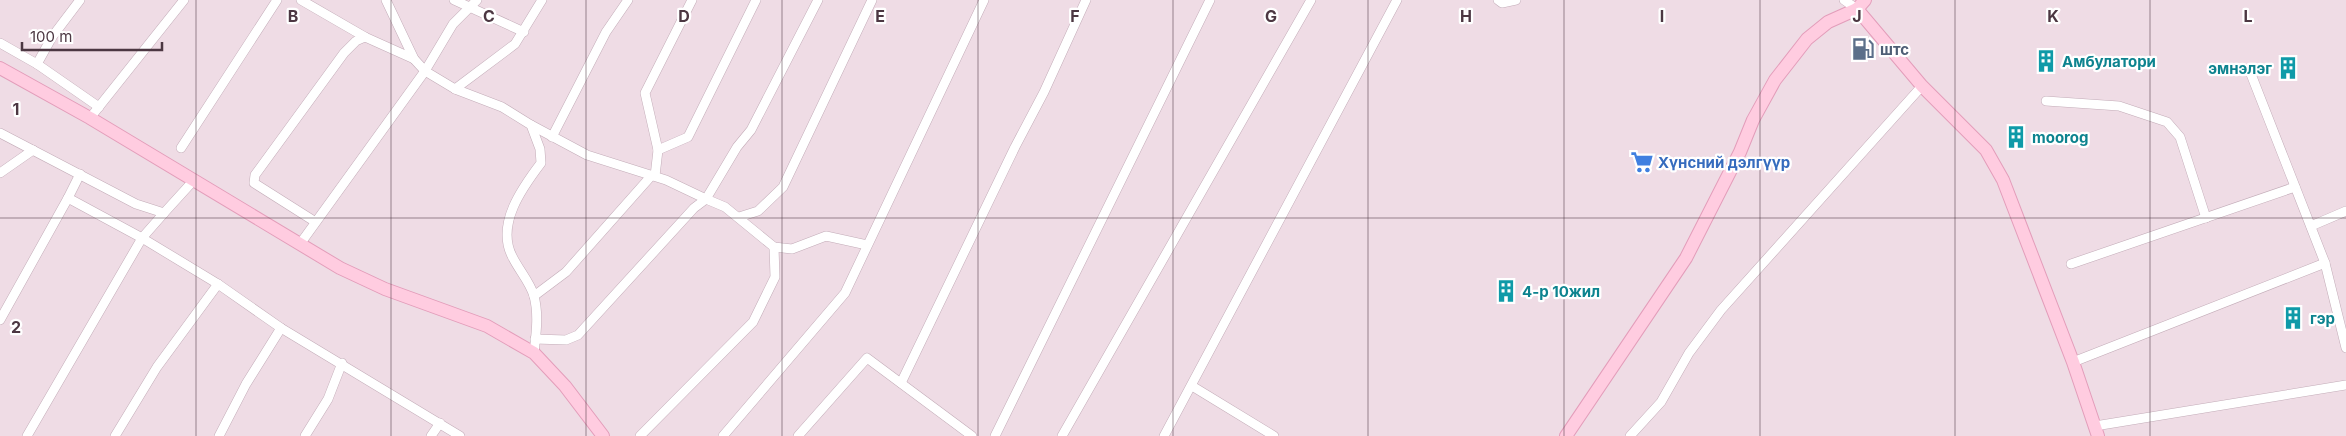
<svg xmlns="http://www.w3.org/2000/svg" width="2346" height="436" viewBox="0 0 2346 436" font-family="Inter,sans-serif">
<style>
.residential{fill:#efdce5}
.lines{fill:none;stroke-linecap:round;stroke-linejoin:round}
.street-casing{stroke:#c3acb8;stroke-width:10}
.secondary-casing{stroke:#e39dba;stroke-width:14}
.street{stroke:#fff;stroke-width:9}
.secondary{stroke:#ffcce0;stroke-width:12}
.grid{fill:none;stroke:#4c3742;stroke-width:1;stroke-opacity:0.55}
.labels{text-anchor:middle;dominant-baseline:central;stroke-width:4.5;stroke-linejoin:round;paint-order:stroke}
.service-label{font-size:15px;font-weight:bold;fill:#4e5e75;stroke:#fff;text-anchor:start}
.culture-label{font-size:15px;font-weight:bold;fill:#0d838f;stroke:#fff;text-anchor:start}
.shop-label{font-size:15px;font-weight:bold;fill:#366cbe;stroke:#fff;text-anchor:start}
.grid-label{font-size:16px;text-anchor:middle;font-weight:bold;fill:#4c3742;stroke:#fff;stroke-width:4.5;stroke-linejoin:round;paint-order:stroke}
</style>
<rect width="100%" height="100%" fill="#f6eaf0"/>
<rect class="residential" x="0" y="0" width="2346" height="436"/>
<g class="lines">
<defs>
<g id="street">
<path d="M301,0L365,37"/>
<path d="M386,0L414,59L425,71L455,89L502,107L531,125L540,149L541,163C522,188 496,224 512,256C518,269 530,282 534,296C539,315 536,334 534,353"/>
<path d="M454,0L524,32"/>
<path d="M1498,0L1502,3L1516,0"/>
<path d="M1844,0L1857,9"/>
<path d="M0,43L37,64L99,107"/>
<path d="M37,64L52,37L80,0"/>
<path d="M2249,69L2325,263L2346,348"/>
<path d="M455,89L515,44L542,0"/>
<path d="M2046,101L2119,106L2167,122L2180,137L2206,218"/>
<path d="M90,118L184,0"/>
<path d="M531,125L587,155L666,180L706,199L737,147L751,130L818,0"/>
<path d="M0,133L136,204L164,213L194,180"/>
<path d="M552,137L606,32L628,0"/>
<path d="M181,148L277,0"/>
<path d="M658,150L688,137L756,0"/>
<path d="M0,173L33,150"/>
<path d="M655,176L658,150L645,93L692,0"/>
<path d="M68,198L80,174"/>
<path d="M739,217L758,211L783,187L872,0"/>
<path d="M314,221L254,183L255,175L344,53L356,41L365,37L414,59"/>
<path d="M2311,226L2346,211"/>
<path d="M300,244L425,71L453,24L477,0"/>
<path d="M2071,264L2295,187"/>
<path d="M534,296L566,272L652,175"/>
<path d="M0,320L68,198L142,238L164,213"/>
<path d="M535,339L566,340L578,335L694,208L706,199L725,207L774,247L792,249L826,236L867,245"/>
<path d="M2073,362L2325,263"/>
<path d="M901,383L1015,147L1044,92L1086,0"/>
<path d="M1192,386L1274,436"/>
<path d="M2095,426L2346,385"/>
<path d="M27,436L142,238L218,284L281,328L460,436"/>
<path d="M115,436L157,367L218,284"/>
<path d="M219,436L246,384L281,328"/>
<path d="M305,436L328,399L342,363"/>
<path d="M431,436L440,423"/>
<path d="M640,436L753,322L775,277L774,247"/>
<path d="M723,436L845,293L984,0"/>
<path d="M798,436L867,358L972,436"/>
<path d="M995,436L1210,0"/>
<path d="M1062,436L1311,0"/>
<path d="M1164,436L1397,0"/>
<path d="M1630,436L1661,402L1689,353L1721,310L1922,86"/>
</g>
<g id="secondary">
<path d="M1865,0L1857,9L1922,86L1986,150L2003,180L2073,362L2098,436"/>
<path d="M0,68L90,118L340,268L385,289L487,326L534,353L565,386L603,436"/>
<path d="M1566,436L1686,258L1740,152L1753,120L1775,80L1807,39L1828,22L1857,9"/>
</g>
</defs>
<use href="#street" class="street-casing"/>
<use href="#secondary" class="secondary-casing"/>
<use href="#street" class="street"/>
<use href="#secondary" class="secondary"/>
</g>
<path class="grid" d="M196,0V436M391,0V436M586,0V436M782,0V436M978,0V436M1173,0V436M1368,0V436M1564,0V436M1760,0V436M1955,0V436M2150,0V436M0,218H2346"/>
<defs>
<symbol id="fuel-bare" viewBox="-9 -9 18 18"><path d="M-5.5-6h7V0h2V4h1.3V-2.5L3-4.5l.8-.8L6-3V5H2.5V1h-1V6h-7ZM-4.2-4.7v3.2H.2V-4.7Z" fill="#5c6f8a" stroke="#fff" stroke-width="2.5" paint-order="stroke"/></symbol>
<symbol id="building-bare" viewBox="-9 -9 18 18"><path d="M-4-6H4V6H1V3H-1V6H-4ZM-2.5-4.3h1.7v1.8h-1.7ZM.8-4.3h1.7v1.8H.8ZM-2.5-1h1.7V.8h-1.7ZM.8-1h1.7V.8H.8Z" fill="#0f9aa8" stroke="#fff" stroke-width="2.5" paint-order="stroke"/></symbol>
<symbol id="supermarket-bare" viewBox="-9 -9 18 18"><path d="M-6-5.5h2.5l.6 2H6L4.5 2H-2.5L-4.4-4H-6ZM-1.5 3.2a1.3 1.3 0 1 0 .1 0ZM3 3.2a1.3 1.3 0 1 0 .1 0Z" fill="#3f7fe0" stroke="#fff" stroke-width="2.5" paint-order="stroke"/></symbol>
</defs>
<g fill-rule="evenodd">
<use href="#fuel-bare" x="1847" y="33" width="32" height="32"/>
<use href="#building-bare" x="2030" y="45" width="32" height="32"/>
<use href="#building-bare" x="2272" y="52" width="32" height="32"/>
<use href="#building-bare" x="2000" y="121" width="32" height="32"/>
<use href="#supermarket-bare" x="1626" y="146" width="32" height="32"/>
<use href="#building-bare" x="1490" y="275" width="32" height="32"/>
<use href="#building-bare" x="2277" y="302" width="32" height="32"/>
</g>
<g class="labels">
<g class="service-label">
<text x="1880" y="49">штс</text>
</g>
<g class="culture-label">
<text x="2062" y="61">Амбулатори</text>
<text x="2272" y="68" text-anchor="end">эмнэлэг</text>
<text x="2032" y="137">moorog</text>
<text x="1522" y="291">4-р 10жил</text>
<text x="2310" y="318">гэр</text>
</g>
<g class="shop-label">
<text x="1658" y="162">Хүнсний дэлгүүр</text>
</g>
</g>
<g class="grid-label">
<text x="293" y="22">B</text>
<text x="489" y="22">C</text>
<text x="684" y="22">D</text>
<text x="880" y="22">E</text>
<text x="1075" y="22">F</text>
<text x="1271" y="22">G</text>
<text x="1466" y="22">H</text>
<text x="1662" y="22">I</text>
<text x="1857" y="22">J</text>
<text x="2053" y="22">K</text>
<text x="2248" y="22">L</text>
<text x="16" y="115">1</text>
<text x="16" y="333">2</text>
</g>
<path d="M22 42v8h140v-8" fill="none" stroke="#4c3742" stroke-width="2.5"/>
<text x="30" y="42" font-size="15" fill="#4c3742" stroke="#ffffff" stroke-width="4" paint-order="stroke">100 m</text>
</svg>
